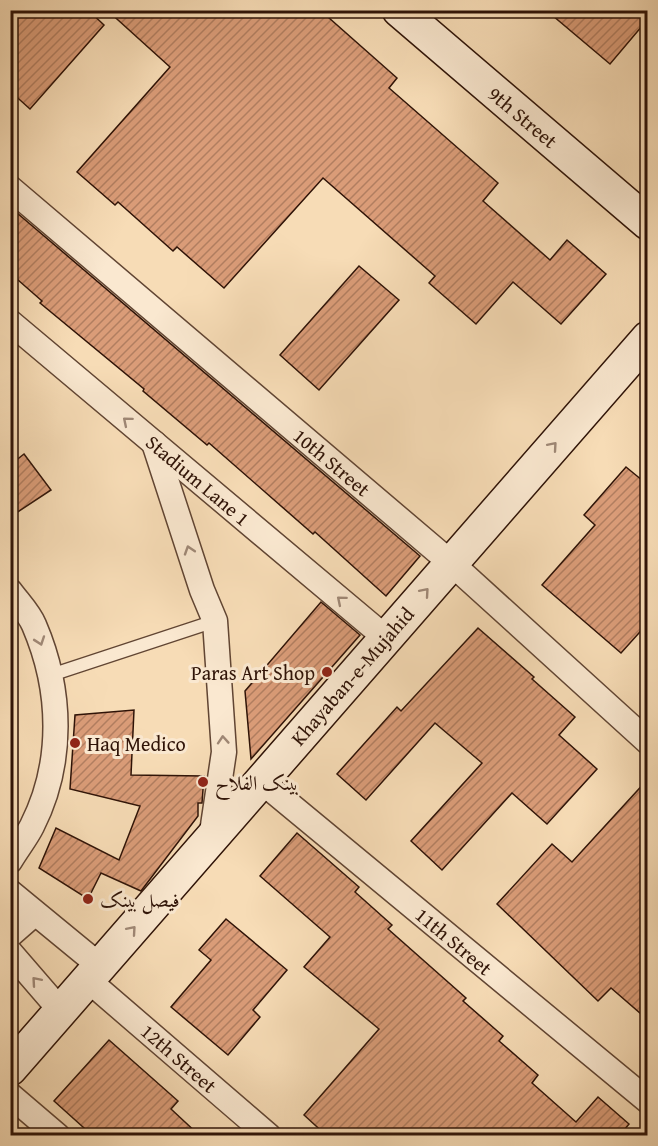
<svg xmlns="http://www.w3.org/2000/svg" width="658" height="1146" viewBox="0 0 658 1146" font-family="'Gentium Book Plus',Amiri,serif">
<style>
.building{fill:url(#building-hatch);stroke:#2f1307;stroke-width:1.5}
.lines{fill:none;stroke-linecap:round;stroke-linejoin:round}
.lane-casing{stroke:#614533;stroke-width:15}
.street-casing{stroke:#614533;stroke-width:27}
.secondary-casing{stroke:#2f1307;stroke-width:36}
.lane{stroke:#fae8d0;stroke-width:12}
.street{stroke:#fae8d0;stroke-width:24}
.secondary{stroke:#fae8d0;stroke-width:33}
.oneway{stroke:#9f8876}
.poi-dot{fill:#8f2418;stroke:#fae8d0;stroke-width:2}
.labels{text-anchor:middle;dominant-baseline:central;stroke-width:6;stroke-linejoin:round;paint-order:stroke}
.street-label{font-size:20px;fill:#2f1307;stroke:#fae8d0}
.poi-label{font-size:20px;fill:#2f1307;stroke:#fae8d0;text-anchor:start}
</style>
<defs>
<pattern id="building-hatch" width="6" height="6" patternUnits="userSpaceOnUse" patternTransform="scale(1.5)"><rect width="6" height="6" fill="#da9c78"/><path d="M-1 1l2-2M0 6l6-6M5 7l2-2" fill="none" stroke="#b17e60"/></pattern>
</defs>
<rect width="100%" height="100%" fill="#f7dcb6"/>
<filter id="stains"><feTurbulence type="fractalNoise" baseFrequency=".00333" numOctaves="4"/><feColorMatrix values="0 0 0 0 .2 0 0 0 0 .09 0 0 0 0 .02 0 0 0 .5 -.17"/></filter>
<radialGradient id="worn" r=".72"><stop offset=".6" stop-color="#630" stop-opacity="0"/><stop offset="1" stop-color="#630" stop-opacity=".3"/></radialGradient>
<g class="building">
<path d="M10,10H88L104,25L30,109L10,91Z"/>
<path d="M107,10H320L397,78L389,88L498,183L483,201L550,260L567,240L606,274L561,324L513,282L476,324L429,283L435,276L323,178L224,288L177,247L173,251L118,202L115,205L77,172L170,67Z"/>
<path d="M546,10H648V19L610,64Z"/>
<path d="M10,207L420,556L386,596L315,532L313,534L209,443L207,445L143,391L144,389L40,303L42,301L10,273Z"/>
<path d="M359,266L399,300L319,390L280,355Z"/>
<path d="M24,454L51,490L10,517V465Z"/>
<path d="M626,467L648,485V623L621,653L542,585L595,525L584,515Z"/>
<path d="M321,602L360,635L251,759L245,691Z"/>
<path d="M478,628L534,677L532,679L575,717L559,735L597,769L547,824L512,793L442,870L411,841L482,763L435,723L366,800L337,774L397,707L401,711Z"/>
<path d="M134,710L131,775L204,776L202,803H198V816L141,891L101,873L88,899L39,868L56,828L119,860L140,806L70,789L75,715Z"/>
<path d="M648,779V1020L611,988L598,1001L497,904L552,844L572,862Z"/>
<path d="M297,833L359,887L355,892L392,925L388,929L466,998L463,1001L503,1036L499,1041L538,1075L532,1083L576,1122L598,1097L629,1124L619,1136H327L304,1115L379,1029L304,967L330,937L260,876Z"/>
<path d="M226,919L287,970L253,1010L260,1017L228,1055L171,1007L211,960L199,950Z"/>
<path d="M109,1040L178,1101L171,1109L200,1136H93L54,1101Z"/>
</g>
<g class="lines">
<defs>
<path id="lane" d="M51,675L215,621"/>
<g id="street">
<path d="M10,188L451,563L648,742"/>
<path d="M10,322L386,638"/>
<path d="M154,443L202,590L215,621L224,752L211,839"/>
<path d="M10,591C18,602 29,613 34,625C62,690 64,763 32,826C26,838 17,849 10,861"/>
<path d="M261,781L648,1101"/>
<path d="M10,892L100,966"/>
<path d="M10,935L34,914"/>
<path d="M10,952L61,1011"/>
<path d="M88,980L269,1136"/>
<path d="M10,1095L58,1136"/>
</g>
<g id="secondary">
<path d="M399,10L648,223"/>
<path d="M10,1069L648,338"/>
</g>
</defs>
<use href="#lane" class="lane-casing"/>
<use href="#street" class="street-casing"/>
<use href="#secondary" class="secondary-casing"/>
<use href="#lane" class="lane"/>
<use href="#street" class="street"/>
<use href="#secondary" class="secondary"/>
</g>
<defs><path id="oneway-chevron" d="M-2-3.5L2.5 0L-2 3.5" fill="none" stroke-width="1.6" stroke-linecap="round" stroke-linejoin="round" transform="scale(1.5)"/></defs>
<g class="oneway">
<use href="#oneway-chevron" transform="translate(127 421) rotate(-140)"/>
<use href="#oneway-chevron" transform="translate(553 446) rotate(-49)"/>
<use href="#oneway-chevron" transform="translate(189 550) rotate(-108)"/>
<use href="#oneway-chevron" transform="translate(425 592) rotate(-49)"/>
<use href="#oneway-chevron" transform="translate(341 600) rotate(-140)"/>
<use href="#oneway-chevron" transform="translate(40 641) rotate(71)"/>
<use href="#oneway-chevron" transform="translate(223 740) rotate(-94)"/>
<use href="#oneway-chevron" transform="translate(132 930) rotate(-49)"/>
<use href="#oneway-chevron" transform="translate(36 981) rotate(-131)"/>
</g>
<g class="poi-dot">
<circle cx="327" cy="672" r="6"/>
<circle cx="75" cy="743" r="6"/>
<circle cx="203" cy="782" r="6"/>
<circle cx="88" cy="899" r="6"/>
</g>
<g class="labels">
<g class="street-label">
<text transform="translate(523 117) rotate(40)">9th Street</text>
<text transform="translate(332 462) rotate(40)">10th Street</text>
<text transform="translate(198 480) rotate(40)">Stadium Lane 1</text>
<text transform="translate(352 676) rotate(-49)">Khayaban-e-Mujahid</text>
<text transform="translate(454 941) rotate(40)">11th Street</text>
<text transform="translate(179 1058) rotate(41)">12th Street</text>
</g>
<g class="poi-label">
<text x="315" y="672" text-anchor="end">Paras Art Shop</text>
<text x="87" y="743">Haq Medico</text>
<text x="215" y="782">بینک الفلاح</text>
<text x="100" y="899">فیصل بینک</text>
</g>
</g>
<rect width="658" height="1146" fill="none" stroke="#f7dcb6" stroke-width="36"/>
<rect x="12" y="12" width="634" height="1122" fill="none" stroke="#2f1307" stroke-width="3"/>
<rect x="18" y="18" width="622" height="1110" fill="none" stroke="#2f1307" stroke-width="1.5"/>
<rect width="100%" height="100%" filter="url(#stains)"/>
<rect width="100%" height="100%" fill="url(#worn)"/>
</svg>
